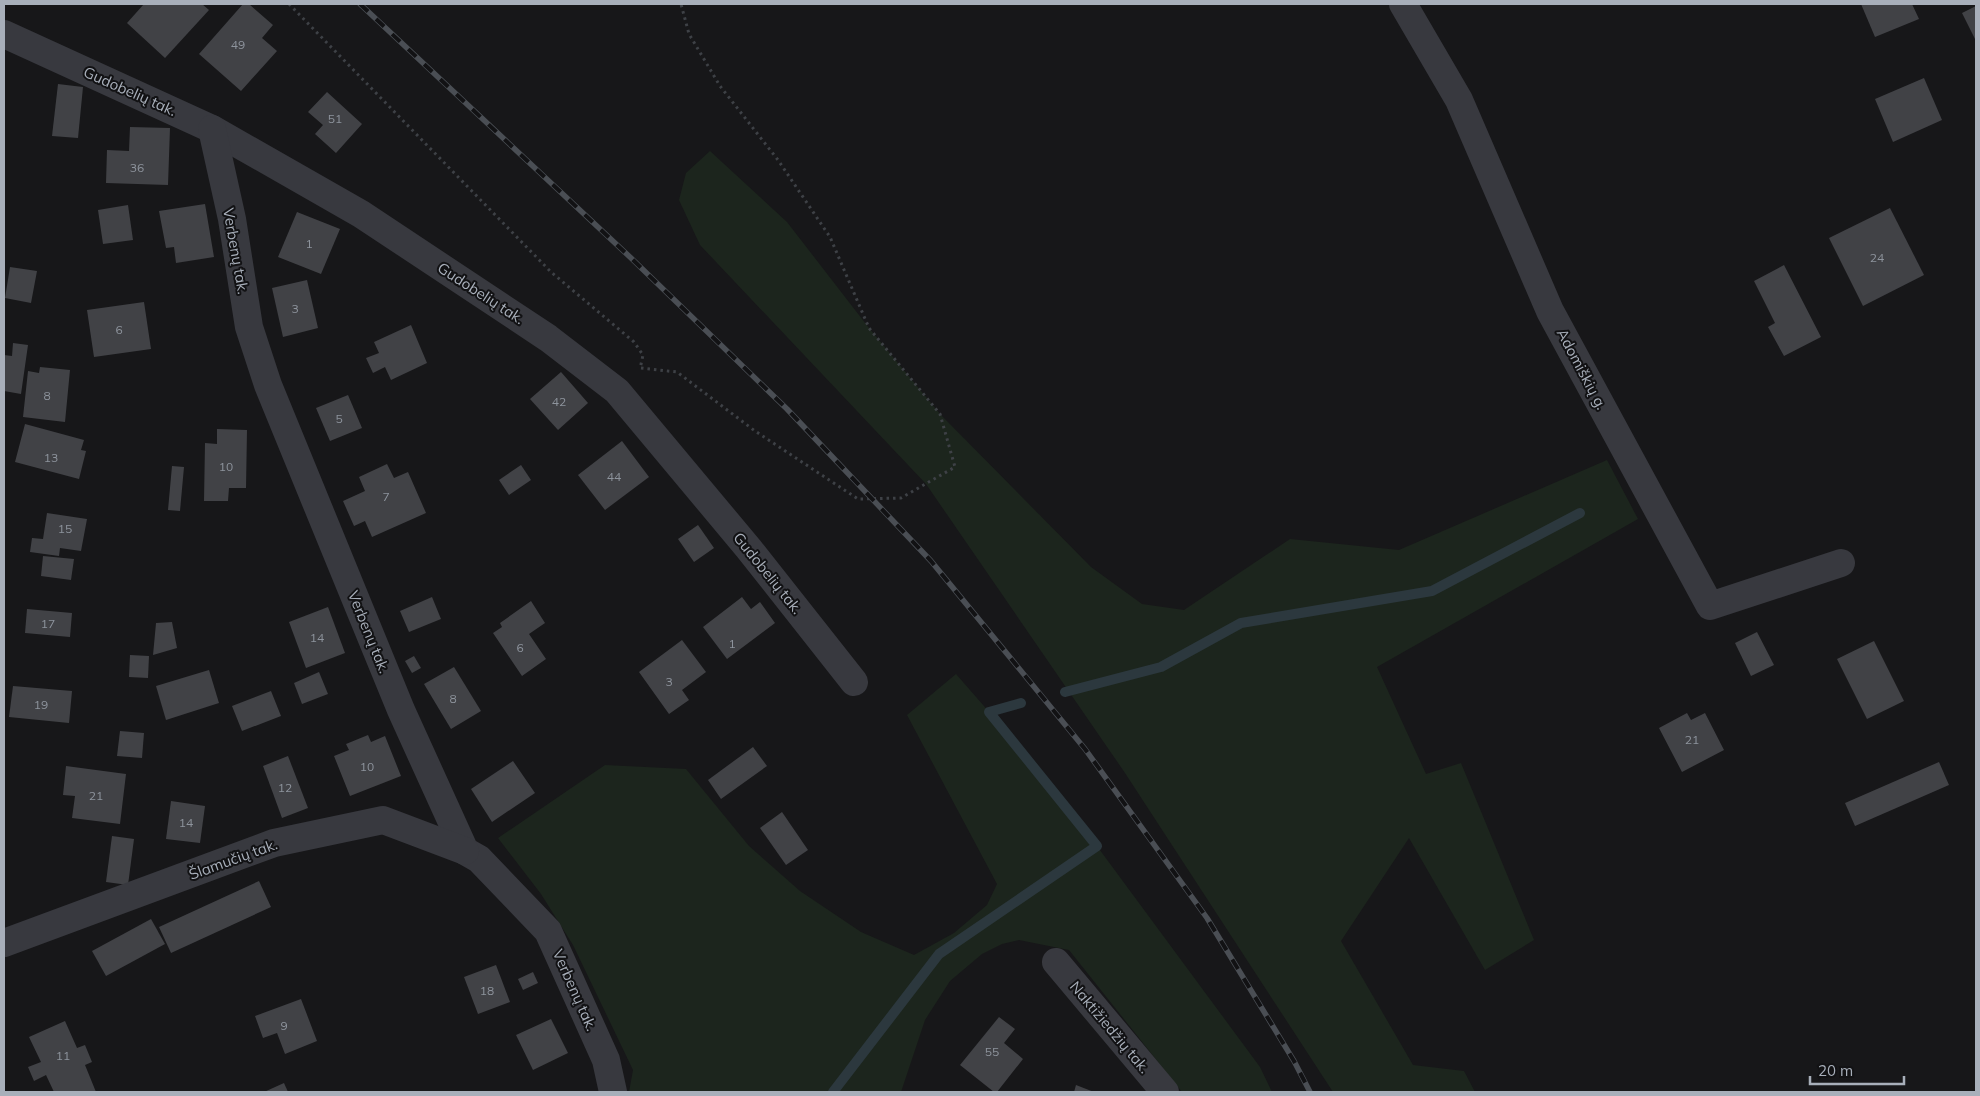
<svg xmlns="http://www.w3.org/2000/svg" width="1980" height="1096" viewBox="0 0 1980 1096" font-family="Mulish,sans-serif">
<style>
.green{fill:#1c251d}
.lines{fill:none;stroke-linecap:round;stroke-linejoin:round}
.stream{stroke:#2c383e;stroke-width:10}
.building{fill:#414246}
.path{stroke:#3e4146;stroke-width:3;stroke-dasharray:2.5 4;stroke-linecap:butt}
.minor{stroke:#38393f;stroke-width:28}
.rail-casing{stroke:#4a4e54;stroke-width:5.5}
.rail{stroke:#121214;stroke-width:4;stroke-dasharray:11;stroke-linecap:butt}
.labels{text-anchor:middle;dominant-baseline:central;stroke-width:4;stroke-linejoin:round;paint-order:stroke}
.number-label{font-size:12px;fill:#8e949d}
.street-label{font-size:15px;fill:#a8afba;stroke:#121214}
</style>
<rect width="100%" height="100%" fill="#171719"/>
<g class="green">
<path d="M710,151L787,222L869,328L940,414L1091,567L1142,604L1184,610L1290,539L1399,550L1607,460L1638,519L1377,667L1426,774L1461,763L1534,940L1485,970L1409,838L1341,941L1413,1065L1464,1071L1475,1092H1333L1125,773L926,484L700,245L679,200L686,173Z"/>
<path d="M956,674L1046,777L1260,1067L1272,1092H1182L1069,950L1019,940L1002,944L982,954L950,981L925,1020L901,1092H629L633,1070L573,945L541,894L498,838L605,765L686,769L749,846L800,891L861,932L914,955L954,933L987,905L997,884L907,715Z"/>
</g>
<g class="lines">
<g class="stream">
<path d="M1065,692L1161,667L1241,623L1432,591L1580,513"/>
<path d="M833,1092L939,954L1097,846L989,712L1021,703"/>
</g>
</g>
<g class="building">
<path d="M144,4H202L209,10L165,58L127,23Z"/>
<path d="M243,4H249L273,25L262,38L277,51L241,91L199,54Z"/>
<path d="M1861,4H1912L1919,19L1875,37Z"/>
<path d="M1976,6V41L1962,13Z"/>
<path d="M1924,78L1942,120L1893,142L1875,99Z"/>
<path d="M58,84L83,87L78,138L52,136Z"/>
<path d="M327,92L362,124L336,153L315,134L323,125L308,112Z"/>
<path d="M130,127L170,128L168,185L106,183L107,150L129,151Z"/>
<path d="M205,204L214,257L176,263L174,247L166,248L159,211Z"/>
<path d="M128,205L133,240L103,244L98,210Z"/>
<path d="M1890,208L1924,275L1863,306L1829,238Z"/>
<path d="M297,212L340,229L321,274L278,257Z"/>
<path d="M1784,265L1821,337L1784,356L1768,327L1775,323L1754,281Z"/>
<path d="M10,267L37,271L31,303L5,298Z"/>
<path d="M307,280L318,328L283,337L272,288Z"/>
<path d="M144,302L151,349L94,357L87,310Z"/>
<path d="M411,325L427,363L391,380L385,367L373,373L366,358L379,353L374,342Z"/>
<path d="M13,343L28,345L21,394L4,391V355L12,356Z"/>
<path d="M40,367L70,370L65,422L23,417L28,371L39,373Z"/>
<path d="M561,372L588,403L558,430L530,399Z"/>
<path d="M348,395L362,428L330,441L316,408Z"/>
<path d="M25,424L84,440L81,450L86,451L79,479L15,462Z"/>
<path d="M217,429L247,430L246,488H229L228,501H204L205,443L217,444Z"/>
<path d="M622,441L649,477L605,510L578,475Z"/>
<path d="M387,464L394,478L408,472L426,513L372,537L365,521L354,526L343,501L365,491L359,477Z"/>
<path d="M521,465L531,480L509,495L499,480Z"/>
<path d="M172,466L184,467L180,511L168,510Z"/>
<path d="M47,513L87,519L81,551L60,548L59,556L30,552L32,538L43,539Z"/>
<path d="M698,525L714,548L694,562L678,539Z"/>
<path d="M43,556L74,559L71,580L41,576Z"/>
<path d="M432,597L441,619L409,632L400,611Z"/>
<path d="M742,597L751,609L760,602L775,623L727,659L703,627Z"/>
<path d="M531,601L545,623L529,634L546,659L522,676L493,633L502,627L500,623Z"/>
<path d="M328,607L345,653L306,668L289,622Z"/>
<path d="M27,609L72,613L70,637L25,633Z"/>
<path d="M172,622L177,648L153,655L156,623Z"/>
<path d="M1757,632L1774,665L1751,676L1735,643Z"/>
<path d="M682,640L706,672L682,690L689,700L669,714L639,672Z"/>
<path d="M1874,641L1904,701L1867,719L1837,659Z"/>
<path d="M130,655L149,656L148,678L129,677Z"/>
<path d="M414,656L421,668L412,673L405,661Z"/>
<path d="M454,667L481,711L451,729L424,684Z"/>
<path d="M209,670L219,703L166,720L156,686Z"/>
<path d="M319,672L328,694L302,704L294,683Z"/>
<path d="M13,686L72,691L69,723L9,717Z"/>
<path d="M271,691L281,716L242,731L232,706Z"/>
<path d="M1687,713L1691,720L1705,713L1724,750L1682,772L1659,728Z"/>
<path d="M120,731L144,733L142,758L117,756Z"/>
<path d="M368,735L371,742L385,736L401,776L350,796L334,756L349,750L346,744Z"/>
<path d="M753,747L767,766L721,799L708,780Z"/>
<path d="M288,756L308,808L282,818L263,766Z"/>
<path d="M513,761L535,793L492,822L471,789Z"/>
<path d="M1939,762L1949,785L1855,826L1845,803Z"/>
<path d="M66,766L126,774L120,824L72,818L75,796L63,795Z"/>
<path d="M171,801L205,806L200,843L166,839Z"/>
<path d="M782,812L808,850L786,865L760,828Z"/>
<path d="M112,836L134,839L128,885L106,882Z"/>
<path d="M259,881L271,907L171,953L159,927Z"/>
<path d="M151,919L165,944L106,976L92,951Z"/>
<path d="M496,965L510,1002L478,1014L464,977Z"/>
<path d="M533,972L538,983L523,990L518,979Z"/>
<path d="M301,999L317,1041L285,1054L277,1033L263,1038L255,1016Z"/>
<path d="M999,1017L1015,1029L1004,1043L1023,1059L997,1092H994L960,1065Z"/>
<path d="M551,1019L568,1053L533,1070L516,1035Z"/>
<path d="M65,1021L77,1048L85,1045L92,1062L85,1065L96,1092H54L46,1075L34,1081L28,1067L41,1062L29,1037Z"/>
<path d="M284,1083L288,1092H264Z"/>
<path d="M1076,1085L1094,1092H1074Z"/>
</g>
<g class="lines">
<g class="path">
<path d="M289,4L551,272L634,342L643,355L640,369"/>
<path d="M641,368L677,372L755,431L858,499L901,498L955,467L940,414L869,328L830,237L778,160L720,86L689,34L681,4"/>
</g>
<g class="minor">
<path d="M1403,4L1459,100L1550,311L1710,606L1841,563"/>
<path d="M4,34L212,129L361,214L548,338L617,391L749,549L854,682"/>
<path d="M212,129L232,219L249,327L268,385L401,710L465,851L479,859L548,931L606,1060L613,1092"/>
<path d="M4,943L274,843L383,820L465,851"/>
<path d="M1056,962L1165,1092"/>
</g>
<defs>
<path id="rail" d="M360,4L631,258L787,409L931,561L1085,749L1207,918L1294,1061L1310,1092"/>
</defs>
<use href="#rail" class="rail-casing"/>
<use href="#rail" class="rail"/>
</g>
<g class="labels">
<g class="number-label">
<text x="238" y="44">49</text>
<text x="335" y="118">51</text>
<text x="137" y="167">36</text>
<text x="309" y="243">1</text>
<text x="1877" y="257">24</text>
<text x="295" y="308">3</text>
<text x="119" y="329">6</text>
<text x="47" y="395">8</text>
<text x="559" y="401">42</text>
<text x="339" y="418">5</text>
<text x="51" y="457">13</text>
<text x="226" y="466">10</text>
<text x="614" y="476">44</text>
<text x="386" y="496">7</text>
<text x="65" y="528">15</text>
<text x="48" y="623">17</text>
<text x="317" y="637">14</text>
<text x="732" y="643">1</text>
<text x="520" y="647">6</text>
<text x="669" y="681">3</text>
<text x="453" y="698">8</text>
<text x="41" y="704">19</text>
<text x="1692" y="739">21</text>
<text x="367" y="766">10</text>
<text x="285" y="787">12</text>
<text x="96" y="795">21</text>
<text x="186" y="822">14</text>
<text x="487" y="990">18</text>
<text x="284" y="1025">9</text>
<text x="992" y="1051">55</text>
<text x="63" y="1055">11</text>
</g>
<g class="street-label">
<text transform="translate(130 91) rotate(24)">Gudobelių tak.</text>
<text transform="translate(236 251) rotate(80)">Verbenų tak.</text>
<text transform="translate(481 293) rotate(33)">Gudobelių tak.</text>
<text transform="translate(1582 369) rotate(62)">Adomiškių g.</text>
<text transform="translate(768 573) rotate(51)">Gudobelių tak.</text>
<text transform="translate(369 632) rotate(68)">Verbenų tak.</text>
<text transform="translate(233 859) rotate(-20)">Šlamučių tak.</text>
<text transform="translate(575 990) rotate(66)">Verbenų tak.</text>
<text transform="translate(1110 1027) rotate(50)">Naktižiedžių tak.</text>
</g>
</g>
<rect width="1980" height="1096" fill="none" stroke="#a8afba" stroke-width="10"/>
<path d="M1810 1076v8h94v-8" fill="none" stroke="#a8afba" stroke-width="2.5"/>
<text x="1818" y="1076" font-size="15" fill="#a8afba" stroke="#121214" stroke-width="4" paint-order="stroke">20 m</text>
</svg>
